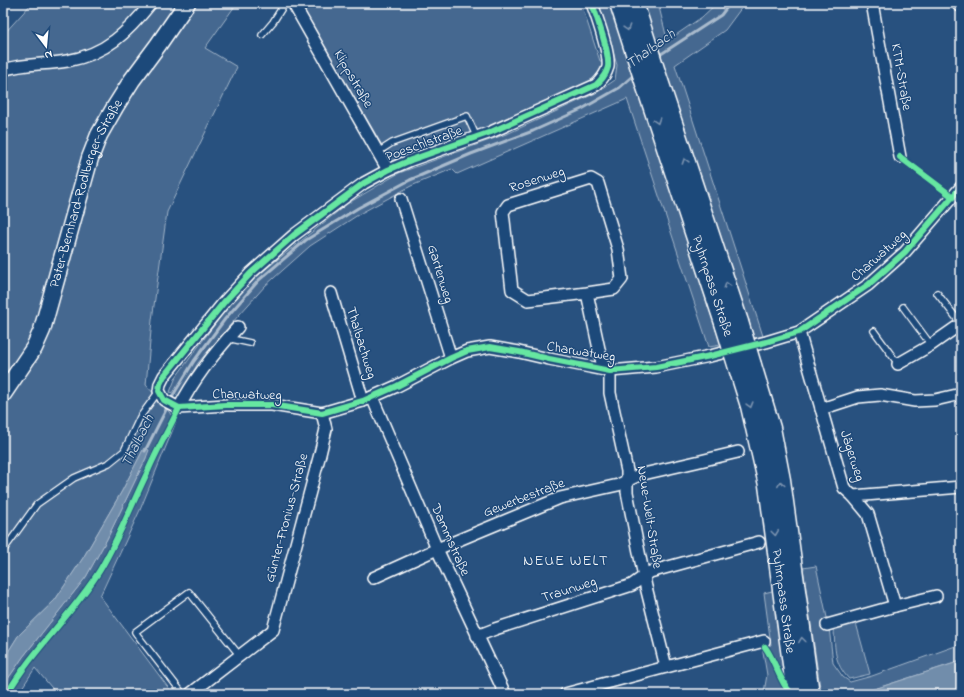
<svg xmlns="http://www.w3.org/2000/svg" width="964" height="697" viewBox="0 0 964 697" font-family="'Indie Flower',sans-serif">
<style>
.green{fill:#446890;stroke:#a2b4c8}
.water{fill:#718dab;stroke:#aabbcd}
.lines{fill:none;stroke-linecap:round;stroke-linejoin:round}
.stream{stroke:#aabbcd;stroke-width:3}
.lane-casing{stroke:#fff;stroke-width:8}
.street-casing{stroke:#fff;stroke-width:14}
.secondary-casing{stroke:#fff;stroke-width:19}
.primary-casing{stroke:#fff;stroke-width:21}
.lane{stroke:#1f4a7a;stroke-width:5.5}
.street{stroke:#1f4a7a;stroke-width:11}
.secondary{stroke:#1f4a7a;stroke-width:16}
.primary{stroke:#1f4a7a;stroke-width:18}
.primary-bridge-casing{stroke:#fff;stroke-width:21;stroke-linecap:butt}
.primary-bridge{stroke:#1f4a7a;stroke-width:18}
.cycleway-casing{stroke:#1f4a7a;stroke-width:8}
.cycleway{stroke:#66e7a1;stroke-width:6}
.oneway{stroke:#7992af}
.labels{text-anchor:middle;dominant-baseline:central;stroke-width:3;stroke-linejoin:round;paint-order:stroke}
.street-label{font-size:14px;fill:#fff;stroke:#1f4a7a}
.water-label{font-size:15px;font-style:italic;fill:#d4dde6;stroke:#1f4a7a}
.neighbourhood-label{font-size:15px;letter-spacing:1px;fill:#fff;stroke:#1f4a7a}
</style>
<rect width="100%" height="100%" fill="#28517f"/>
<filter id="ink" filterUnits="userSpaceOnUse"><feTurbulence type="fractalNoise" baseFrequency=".025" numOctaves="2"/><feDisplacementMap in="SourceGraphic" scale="8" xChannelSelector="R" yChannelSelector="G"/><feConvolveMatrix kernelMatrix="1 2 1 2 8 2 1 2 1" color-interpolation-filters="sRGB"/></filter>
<g filter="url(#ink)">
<g class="green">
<path d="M32,3H237L205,48L237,67L167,212L152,320L146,385L165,406L176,422L140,510L100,596L173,694H57L35,668L18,694H3V686L23,657L86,577L107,539L146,458L144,448L122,491L83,558L55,600L18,636L3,660V35Z"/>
<path d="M300,3H581L600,61H603L602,72L594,84L481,131L391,161Z"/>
<path d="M598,3H609L721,345L709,347L627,99L457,174L452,169L411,186L361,213L310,246L265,286L231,324L198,363L179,396L170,392L176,377L226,309L257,276L347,204L399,173L509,133L596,93L615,80L617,65Z"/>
<path d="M641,3H658L666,35L670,39L702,17L717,3H745L725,30L675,65L763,336L751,339L665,72L658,44L653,45Z"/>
<path d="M816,566L829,627L833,663L843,677L850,682L872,676L961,644V661L859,694H821L803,568Z"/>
<path d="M776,590L789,694H762L764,692L767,675L762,646L771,645L764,593Z"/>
<path d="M856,623L870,674L849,679C834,663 835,650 834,629Z"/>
</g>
<g class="water">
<path d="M144,448L149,450L146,458L107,539L86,577L23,657L3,686V660L18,636L55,600L83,558L122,491Z"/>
<path d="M961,661V694H859Z"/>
</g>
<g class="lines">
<g class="stream">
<path d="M658,56L721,15L730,3"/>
<path d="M145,451L175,392L194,361L225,319L259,280L306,240L358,208L410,180L471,154L533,131L582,109L619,88L635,74"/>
</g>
<defs>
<g id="lane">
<path d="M262,35L273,22L285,3"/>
<path d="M378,152L392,143L467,116L477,138"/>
<path d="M937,293L961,324"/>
<path d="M903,307L931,345"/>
<path d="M874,331L898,364"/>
<path d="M227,338L250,343"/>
<path d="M3,551L37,504L74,478L109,463L124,451L140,417L159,391"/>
<path d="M183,694L135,632L189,592L240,656"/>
</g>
<g id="street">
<path d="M293,3L388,170"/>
<path d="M592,3C597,19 610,52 608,67C606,75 601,80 596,85L491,132L411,160L388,170L364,183L294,235L251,273L225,301L164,376L160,384L159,391L164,400L179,408L226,405H272L322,413L363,401L397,386L451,358L467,351L490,347L519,352L549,359L610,371L656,367L710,356L766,342L799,332L868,285L905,252L961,187"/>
<path d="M872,3L900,157"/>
<path d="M3,70C24,63 46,65 67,61C106,54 128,32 151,3"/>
<path d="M401,199L451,358"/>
<path d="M331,293L363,401"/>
<path d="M587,293L528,300L512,290L503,212L508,205L591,179L598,183L618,249L622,279L614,289L587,293L602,363L610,371V393L627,471V492L646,587L666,667"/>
<path d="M799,332L844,488L853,496L868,514L895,606L827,625"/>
<path d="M898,364L931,345L961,324"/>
<path d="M372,397L437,549L505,694"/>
<path d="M179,408C194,378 215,352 238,327"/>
<path d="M821,409L858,397L880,395L915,401L935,400L961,394"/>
<path d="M853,496L961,487"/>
<path d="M373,578L437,549L560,498L618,485L639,475L696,462L738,452"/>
<path d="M895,606L936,596"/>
<path d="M477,636L495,629L632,585L650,572L759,542"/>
<path d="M190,694L273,630L320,454L326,429L322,413"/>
<path d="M565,694L764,641"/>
</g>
<g id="secondary">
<path d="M960,3H961"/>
<path id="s1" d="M3,394L34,348L42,330L90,158L99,135L115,107L132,80L158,45L187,3"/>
</g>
<g id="primary">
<path d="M619,3L645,84L725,326"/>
<path d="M634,3L655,69L739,322"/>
<path d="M752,365L771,428L781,480L810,694"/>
<path id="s2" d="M738,368L750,406L768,485L796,694"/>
</g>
</defs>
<use href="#lane" class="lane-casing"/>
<use href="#street" class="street-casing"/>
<use href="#secondary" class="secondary-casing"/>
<use href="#primary" class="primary-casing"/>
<use href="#lane" class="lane"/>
<use href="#street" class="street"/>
<use href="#secondary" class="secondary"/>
<use href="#primary" class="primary"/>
<defs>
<g id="primary-bridge">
<path d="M739,322L752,365"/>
<path d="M725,326L738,368"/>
</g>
</defs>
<use href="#primary-bridge" class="primary-bridge-casing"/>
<use href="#primary-bridge" class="primary-bridge"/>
<defs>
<g id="cycleway">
<path d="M592,3C597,19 610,52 608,67C606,75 601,80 596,85L491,132L411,160L388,170L364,183L294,235L251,273L225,301L164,376L160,384L159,391L164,400L179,408L226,405H272L322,413L363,401L397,386L451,358L467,351L490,347L519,352L549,359L610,371L656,367L710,356L766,342L799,332L868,285L905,252L961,187"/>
<path d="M900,157L953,197"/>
<path d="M765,647C775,660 781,685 792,694"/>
<path d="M7,694C33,649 73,614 100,570C119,538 132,504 148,471C157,450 169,429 179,408"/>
</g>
</defs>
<use href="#cycleway" class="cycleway-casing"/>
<use href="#cycleway" class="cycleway"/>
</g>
<defs><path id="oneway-chevron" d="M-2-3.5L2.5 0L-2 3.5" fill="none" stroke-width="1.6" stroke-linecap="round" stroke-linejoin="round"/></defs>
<g class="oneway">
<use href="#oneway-chevron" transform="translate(627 28) rotate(72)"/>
<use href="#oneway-chevron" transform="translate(657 121) rotate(72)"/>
<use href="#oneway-chevron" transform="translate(685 161) rotate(-108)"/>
<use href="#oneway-chevron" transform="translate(727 285) rotate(-108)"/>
<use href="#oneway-chevron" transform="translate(750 405) rotate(74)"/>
<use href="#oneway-chevron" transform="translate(781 484) rotate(-98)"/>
<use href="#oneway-chevron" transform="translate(775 533) rotate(83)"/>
<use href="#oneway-chevron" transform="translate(802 640) rotate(-98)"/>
</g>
</g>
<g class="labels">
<g class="street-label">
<text transform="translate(901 77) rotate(80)">KTM-Straße</text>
<text transform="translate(353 79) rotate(60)">Klippstraße</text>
<text transform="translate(424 144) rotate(-20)">Poeschlstraße</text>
<text transform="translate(537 180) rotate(-18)">Rosenweg</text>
<text stroke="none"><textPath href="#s1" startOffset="219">Pater-Bernhard-Rodlberger-Straße</textPath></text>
<text transform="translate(879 256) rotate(-42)">Charwatweg</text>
<text transform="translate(440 274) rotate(73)">Gartenweg</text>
<text transform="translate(712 286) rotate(72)">Pyhrnpass Straße</text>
<text transform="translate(361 343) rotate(73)">Thalbachweg</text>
<text transform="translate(581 352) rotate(9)">Charwatweg</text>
<text transform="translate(247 395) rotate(1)">Charwatweg</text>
<text transform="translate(852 456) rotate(72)">Jägerweg</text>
<text transform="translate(524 498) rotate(-21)">Gewerbestraße</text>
<text transform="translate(649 517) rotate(81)">Neue-Welt-Straße</text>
<text transform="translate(287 518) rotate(-75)">Günter-Fronius-Straße</text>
<text transform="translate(450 540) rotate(66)">Dammstraße</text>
<text transform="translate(569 590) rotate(-18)">Traunweg</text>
<text stroke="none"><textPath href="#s2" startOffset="238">Pyhrnpass Straße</textPath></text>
</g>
<g class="water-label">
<text transform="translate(651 49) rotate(-36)">Thalbach</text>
<text transform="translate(138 441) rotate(-64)">Thalbach</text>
</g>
<g class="neighbourhood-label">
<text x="566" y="561">NEUE WELT</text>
</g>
</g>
<rect width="964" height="697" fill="none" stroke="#1f4a7a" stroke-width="16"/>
<rect x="8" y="8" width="948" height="681" fill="none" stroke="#fff" stroke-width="1.5" filter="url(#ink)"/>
<g transform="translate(46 46) rotate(164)" stroke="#1f4a7a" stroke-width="3" paint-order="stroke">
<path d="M0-3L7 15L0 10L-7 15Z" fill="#ffffff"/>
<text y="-6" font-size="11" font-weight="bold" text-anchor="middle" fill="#ffffff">N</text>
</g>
</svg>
